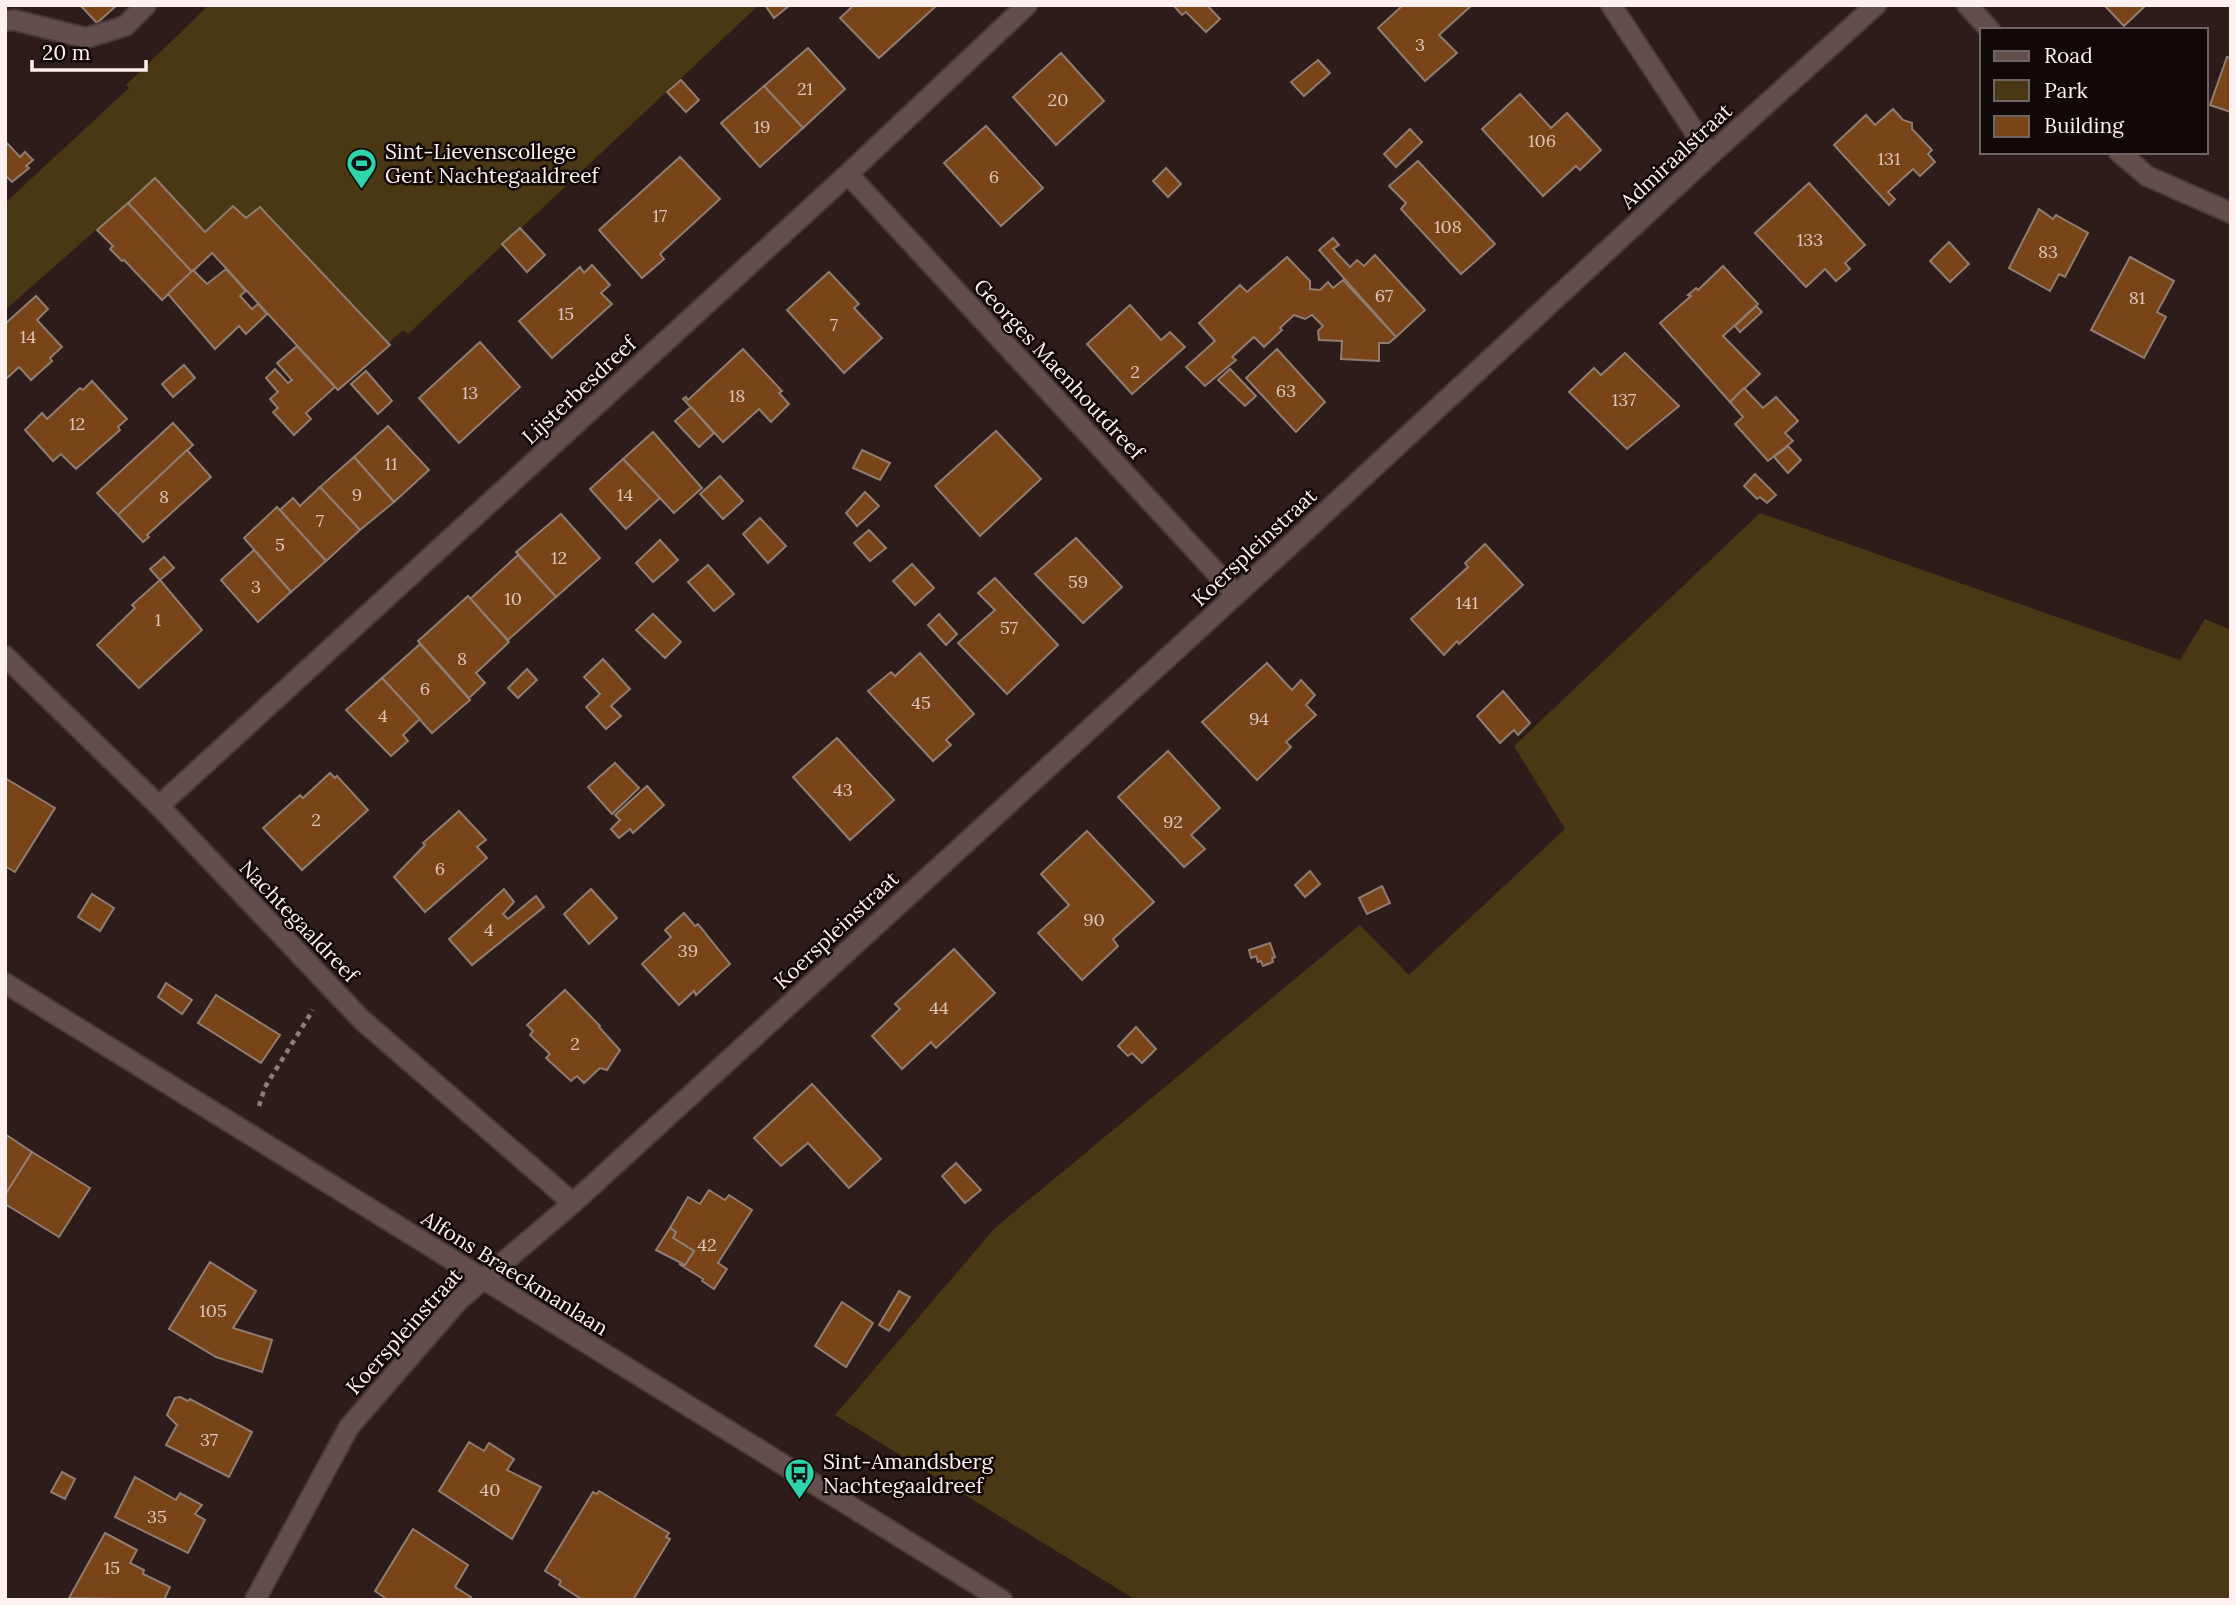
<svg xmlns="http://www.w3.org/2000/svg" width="2236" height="1605" viewBox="0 0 2236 1605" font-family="Lora,serif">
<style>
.green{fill:#493813}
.building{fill:#7a4419;stroke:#8f7d72;stroke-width:2}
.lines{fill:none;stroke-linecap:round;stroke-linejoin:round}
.service-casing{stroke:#483938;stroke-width:23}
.minor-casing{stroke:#483938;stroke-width:23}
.path{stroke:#8d7e7c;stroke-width:4.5;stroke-dasharray:5 5;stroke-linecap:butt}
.service{stroke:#634e4c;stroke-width:19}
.minor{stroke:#634e4c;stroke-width:19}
.labels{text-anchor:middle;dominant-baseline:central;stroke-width:5;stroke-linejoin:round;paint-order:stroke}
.number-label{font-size:18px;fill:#dcc5b9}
.poi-label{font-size:21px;fill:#fdf0ee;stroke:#100908;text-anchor:start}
.street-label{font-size:21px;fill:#fdf0ee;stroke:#100908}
</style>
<rect width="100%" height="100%" fill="#2e1c1a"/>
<g class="green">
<path d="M209,5H759L408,334L403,330L338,390L212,253L205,232L155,178L5,310V203L129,88L126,85Z"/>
<path d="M1760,513L2180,660L2205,619L2231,630V1600H1136L835,1415L995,1228L1360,925L1409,975L1565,829L1514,746Z"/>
</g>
<g class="building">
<path d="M80,5H117L97,23Z"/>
<path d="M765,5H790L774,18Z"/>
<path d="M854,5H933L935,7L879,58L840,18Z"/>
<path d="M1173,5H1207L1220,19L1206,32L1186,12L1182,15Z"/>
<path d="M1403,5H1472L1439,35L1457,53L1425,81L1378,28Z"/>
<path d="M2104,5H2146L2124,26Z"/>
<path d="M808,48L845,89L803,128L764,86Z"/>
<path d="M1061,53L1104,101L1056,145L1013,97Z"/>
<path d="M2227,57L2231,58V112L2210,105Z"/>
<path d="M1318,60L1330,73L1304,96L1291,82Z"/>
<path d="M681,80L699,100L686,112L667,92Z"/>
<path d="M764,86L803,128L760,167L721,123Z"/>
<path d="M1520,94L1551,128L1567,113L1601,150L1580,170L1576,166L1543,196L1482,129Z"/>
<path d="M1893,109L1903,120L1912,123V129L1932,150L1928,154L1935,162L1920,176L1913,169L1888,192L1895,199L1889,205L1834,145L1866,115L1875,125Z"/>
<path d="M986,126L1043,188L1001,226L944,163Z"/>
<path d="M1410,129L1422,142L1396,167L1384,154Z"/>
<path d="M5,141L20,157L25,152L33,160L26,166L29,168L12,182L5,175Z"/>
<path d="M680,157L720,199L660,254L664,259L642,278L599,230Z"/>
<path d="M1418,161L1495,244L1461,274L1401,209L1406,203L1389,186Z"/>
<path d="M1166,168L1181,184L1168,197L1153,181Z"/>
<path d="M155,178L205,232L233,206L246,218L260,207L390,345L338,390L212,253L192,272L128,203Z"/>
<path d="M1809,183L1865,245L1845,263L1850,269L1836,281L1825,269L1806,287L1755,233Z"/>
<path d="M128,203L192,272L162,300L124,260L122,261L110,249L113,246L97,230Z"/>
<path d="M2039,209L2053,219L2056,215L2088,233L2065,277L2059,274L2050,291L2009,268Z"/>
<path d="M520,228L545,255L527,272L502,244Z"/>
<path d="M1333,238L1339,245L1333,249L1350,267L1357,260L1364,266L1375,255L1425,310L1396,337L1319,250Z"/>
<path d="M1949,242L1969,264L1950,282L1930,261Z"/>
<path d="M1287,257L1310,281V289L1320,290L1328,282L1333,288L1343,280L1396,337L1389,343H1379V361L1341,359L1342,341L1319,340L1318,331L1323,326L1312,315L1305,319L1294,315L1280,328L1282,330L1264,347L1254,337L1232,357L1236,360L1205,386L1186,367L1215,341L1199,323L1240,285L1247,292Z"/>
<path d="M2130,257L2174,281L2157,312L2166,317L2144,358L2091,330Z"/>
<path d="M592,265L610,285L601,293L612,304L552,358L519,321L580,267L584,273Z"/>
<path d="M1723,266L1758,304L1723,336L1760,374L1730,402L1660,323L1691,296L1688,295L1696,288L1698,290Z"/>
<path d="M226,269L246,291L240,296L252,309L258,304L267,314L246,334L239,326L215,349L168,294L193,270L207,284Z"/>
<path d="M829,272L859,304L854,308L882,338L844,373L787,310Z"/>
<path d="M36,296L48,309L37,320L62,347L50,358L52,361L31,380L19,367L5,380V324Z"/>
<path d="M1130,305L1161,340L1170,332L1185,347L1132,394L1087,344Z"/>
<path d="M1756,306L1762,312L1740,332L1735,326Z"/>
<path d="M480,342L520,387L459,443L419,398Z"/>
<path d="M297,346L335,387L306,413L311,419L294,435L273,412L278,408L270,399L278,392L266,378L275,369L288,383L292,380L277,363Z"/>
<path d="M743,349L782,391L779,393L789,404L771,422L759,409L723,442L683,399L686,397L688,400Z"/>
<path d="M1277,349L1325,402L1296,432L1246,378Z"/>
<path d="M1625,353L1679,406L1627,449L1569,392L1594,368L1601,375Z"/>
<path d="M184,365L195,378L173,397L162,384Z"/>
<path d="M1230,369L1256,396L1245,406L1218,380Z"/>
<path d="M366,371L392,401L378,414L351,384Z"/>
<path d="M92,381L127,419L118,427L120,430L76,469L61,454L53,461L25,430L42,413L47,419L80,388L83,390Z"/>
<path d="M1744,388L1763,408L1776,397L1798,421L1785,433L1793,441L1768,461L1735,424L1743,417L1730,402Z"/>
<path d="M691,407L714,433L699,447L675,421Z"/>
<path d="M173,423L193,445L118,515L97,493Z"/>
<path d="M388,426L429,470L394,502L354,457Z"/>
<path d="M996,431L1041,479L980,536L935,486Z"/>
<path d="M653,432L702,488L674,513L623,459Z"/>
<path d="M1788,446L1801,460L1788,473L1774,457Z"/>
<path d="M187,450L211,477L147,535L149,537L143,542L118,515Z"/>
<path d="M862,450L890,463L880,480L853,468Z"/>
<path d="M354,457L394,502L360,530L320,487Z"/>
<path d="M623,459L660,498L626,529L590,489Z"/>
<path d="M1755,474L1776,495L1767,503L1760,497L1757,499L1744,486Z"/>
<path d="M720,476L743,501L723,519L700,494Z"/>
<path d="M320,487L360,530L326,561L280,510L293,498L300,506Z"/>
<path d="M865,492L879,506L857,526L846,513Z"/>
<path d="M277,507L326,561L291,592L244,538Z"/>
<path d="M561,514L600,558L556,597L516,552Z"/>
<path d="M760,518L786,546L768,563L743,534Z"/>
<path d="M869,530L886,548L870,561L854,543Z"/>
<path d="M1076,538L1122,587L1083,623L1035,574Z"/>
<path d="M660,540L678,560L653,582L636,563Z"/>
<path d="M1485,544L1523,585L1459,644L1457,641L1444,655L1411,619L1468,567L1465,563Z"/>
<path d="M254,550L291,592L258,622L221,580Z"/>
<path d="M518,555L556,597L508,640L470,599Z"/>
<path d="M164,557L174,568L160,580L202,630L139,688L97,645L135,608L132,605L160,580L150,569Z"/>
<path d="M912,564L934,588L915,605L893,581Z"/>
<path d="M708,565L734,594L714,611L688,582Z"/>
<path d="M995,578L1058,645L1007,694L958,643L995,610L978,593Z"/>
<path d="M468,596L509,642L476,673L485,683L469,698L418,641Z"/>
<path d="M653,614L681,642L665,658L636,630Z"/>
<path d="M939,614L957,634L946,645L928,625Z"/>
<path d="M420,644L470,700L432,733L382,678Z"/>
<path d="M920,653L974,714L946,740L951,745L933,761L868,691L891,672L895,676Z"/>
<path d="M603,659L630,689L611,706L621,716L606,729L586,707L600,694L584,677Z"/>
<path d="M1267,663L1292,690L1301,680L1315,695L1306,705L1316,715L1286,742L1291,747L1257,780L1202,722Z"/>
<path d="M527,669L537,680L518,698L508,688Z"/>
<path d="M382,678L420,719L403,735L408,741L391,756L346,710Z"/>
<path d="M1503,691L1530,723L1518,735L1514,730L1500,743L1477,716Z"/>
<path d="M837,738L894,800L850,840L793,777Z"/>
<path d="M1168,751L1220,808L1191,835L1205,849L1184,867L1118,797Z"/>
<path d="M615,763L639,788L612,814L588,787Z"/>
<path d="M330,773L335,778L337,776L368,810L302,870L263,828L300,795L303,798Z"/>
<path d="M5,778L55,808L15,872L5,866Z"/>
<path d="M647,786L664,805L633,833L630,829L619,838L611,829L620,820L615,815Z"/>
<path d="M459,811L486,840L477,847L487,858L425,912L394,877L425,845L423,843Z"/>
<path d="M1087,831L1154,902L1113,939L1118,946L1082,980L1038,933L1069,905L1041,874Z"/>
<path d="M1310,871L1320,884L1305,897L1295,885Z"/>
<path d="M1382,886L1390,903L1367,914L1359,898Z"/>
<path d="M504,889L514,902L503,914L508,919L536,896L544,907L472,965L449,939Z"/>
<path d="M591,889L617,918L589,944L564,914Z"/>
<path d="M92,894L114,908L100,931L78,917Z"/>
<path d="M684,913L695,926L698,924L730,964L696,995L694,991L679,1005L642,964L671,937L665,930Z"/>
<path d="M1270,943L1275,957L1272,958L1273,962L1263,966L1261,961L1258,962L1256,956L1251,958L1249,950Z"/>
<path d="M954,949L995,993L936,1048L931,1042L902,1069L872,1036L900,1009L895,1004Z"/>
<path d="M166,983L192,1000L182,1014L158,997Z"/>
<path d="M565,990L600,1026L599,1027L620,1050L607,1070L600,1068L584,1083L577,1076L571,1081L546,1058L550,1054L530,1035L533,1031L527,1025Z"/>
<path d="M216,995L280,1035L261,1063L198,1023Z"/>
<path d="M1136,1027L1156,1049L1142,1063L1132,1053L1128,1056L1118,1046Z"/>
<path d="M812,1084L881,1159L849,1188L808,1143L781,1166L754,1138Z"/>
<path d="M5,1134L32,1152L5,1195Z"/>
<path d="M32,1152L90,1188L59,1237L5,1204V1195Z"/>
<path d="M956,1163L981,1190L965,1203L942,1176Z"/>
<path d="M709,1190L725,1200L729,1195L752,1210L718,1263L727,1269L714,1289L702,1281L703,1279L679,1264L685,1265L694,1251L673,1238L676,1232L670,1228L688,1197L700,1204Z"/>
<path d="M670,1228L676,1232L673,1238L694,1251L685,1265L656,1250Z"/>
<path d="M210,1262L256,1291L233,1328L272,1340L262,1372L216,1357L169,1329Z"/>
<path d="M899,1291L910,1297L889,1331L879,1325Z"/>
<path d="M842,1302L873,1323L846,1367L815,1346Z"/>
<path d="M180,1397L188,1401L190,1399L252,1432L229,1477L166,1445L177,1425L167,1415L175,1398Z"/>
<path d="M469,1442L484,1451L489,1443L514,1459L507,1470L541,1487L512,1539L439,1491Z"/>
<path d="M62,1472L75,1479L65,1499L51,1492Z"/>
<path d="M135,1477L176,1500L180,1493L202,1505L195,1514L205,1520L188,1553L115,1517Z"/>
<path d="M599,1491L669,1533L666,1537L670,1539L633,1600H583L559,1585L561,1581L545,1571L593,1492L597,1494Z"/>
<path d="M413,1529L468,1565L455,1587L471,1597L469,1600H388L375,1591Z"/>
<path d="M105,1533L137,1550L130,1563L144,1570L143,1574L170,1587L164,1600L69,1598Z"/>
</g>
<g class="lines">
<defs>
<path id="service" d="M5,21L14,20L86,38L125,26L146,5"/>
<g id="minor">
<path d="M1611,5L1710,155"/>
<path d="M1967,5L1990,30"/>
<path d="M2119,152L2147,176L2231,213"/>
<path d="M848,174L1236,594"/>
<path d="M5,656L159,806L362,1020L573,1203"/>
<path d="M159,806L848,174L1027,5"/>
<path d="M5,983L1002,1600"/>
<path d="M255,1600L349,1427L459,1300L573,1203L1287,548L1710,155L1876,5"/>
</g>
</defs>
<use href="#service" class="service-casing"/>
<use href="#minor" class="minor-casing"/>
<path class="path" d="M259,1106L265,1087L313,1010"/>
<use href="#service" class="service"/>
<use href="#minor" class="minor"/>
</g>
<defs>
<symbol id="stadium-pin" viewBox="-11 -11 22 30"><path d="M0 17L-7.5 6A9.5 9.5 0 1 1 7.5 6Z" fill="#2fd4aa" stroke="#100908"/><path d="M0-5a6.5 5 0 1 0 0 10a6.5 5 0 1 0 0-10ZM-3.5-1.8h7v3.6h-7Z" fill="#111"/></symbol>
<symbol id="bus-pin" viewBox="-11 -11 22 30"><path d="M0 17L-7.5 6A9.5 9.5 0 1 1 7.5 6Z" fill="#2fd4aa" stroke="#100908"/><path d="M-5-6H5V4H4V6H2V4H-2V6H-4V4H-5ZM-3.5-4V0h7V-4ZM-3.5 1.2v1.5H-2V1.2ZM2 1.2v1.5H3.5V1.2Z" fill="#111"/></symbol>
</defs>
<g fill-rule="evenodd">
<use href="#stadium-pin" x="344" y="146" width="35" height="47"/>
<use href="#bus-pin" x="782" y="1456" width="35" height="47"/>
</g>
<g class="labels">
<g class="number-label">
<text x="1420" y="44">3</text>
<text x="805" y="88">21</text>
<text x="1058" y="99">20</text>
<text x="762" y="126">19</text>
<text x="1542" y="140">106</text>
<text x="1889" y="158">131</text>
<text x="994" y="176">6</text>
<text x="660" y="215">17</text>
<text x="1448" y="226">108</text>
<text x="1810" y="239">133</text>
<text x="2048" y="251">83</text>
<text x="1384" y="295">67</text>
<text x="2137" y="297">81</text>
<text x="566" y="313">15</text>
<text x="834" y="324">7</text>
<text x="28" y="336">14</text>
<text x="1135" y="371">2</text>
<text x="1286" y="390">63</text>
<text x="470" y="392">13</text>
<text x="737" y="395">18</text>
<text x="1624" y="399">137</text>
<text x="77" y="423">12</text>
<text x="391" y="463">11</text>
<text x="357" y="494">9</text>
<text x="625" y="494">14</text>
<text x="164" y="496">8</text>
<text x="320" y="520">7</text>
<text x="280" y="544">5</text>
<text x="559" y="557">12</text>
<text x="1078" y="581">59</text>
<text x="256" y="586">3</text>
<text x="513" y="598">10</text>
<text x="1467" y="602">141</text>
<text x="158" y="619">1</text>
<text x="1009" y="627">57</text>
<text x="462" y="658">8</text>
<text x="425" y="688">6</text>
<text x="921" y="702">45</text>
<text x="383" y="715">4</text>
<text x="1259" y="718">94</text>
<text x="843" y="789">43</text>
<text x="316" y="819">2</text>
<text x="1173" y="821">92</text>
<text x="440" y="868">6</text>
<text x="1094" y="919">90</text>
<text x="489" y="929">4</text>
<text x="688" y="950">39</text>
<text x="939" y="1007">44</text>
<text x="575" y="1043">2</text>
<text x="707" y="1244">42</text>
<text x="213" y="1310">105</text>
<text x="209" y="1439">37</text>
<text x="490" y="1489">40</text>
<text x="157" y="1516">35</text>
<text x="112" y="1567">15</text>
</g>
<g class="poi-label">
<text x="385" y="151">Sint-Lievenscollege<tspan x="385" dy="24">Gent Nachtegaaldreef</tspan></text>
<text x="823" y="1461">Sint-Amandsberg<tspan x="823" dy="24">Nachtegaaldreef</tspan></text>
</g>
<g class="street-label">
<text transform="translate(1676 156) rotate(-43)">Admiraalstraat</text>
<text transform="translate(1059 369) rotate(47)">Georges Maenhoutdreef</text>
<text transform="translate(579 390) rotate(-43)">Lijsterbesdreef</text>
<text transform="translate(1254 547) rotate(-43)">Koerspleinstraat</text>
<text transform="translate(299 921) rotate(46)">Nachtegaaldreef</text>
<text transform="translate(836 930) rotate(-43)">Koerspleinstraat</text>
<text transform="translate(515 1273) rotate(32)">Alfons Braeckmanlaan</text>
<text transform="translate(404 1331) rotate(-48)">Koerspleinstraat</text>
</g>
</g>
<rect width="2236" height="1605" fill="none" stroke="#fdf0ee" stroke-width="14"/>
<rect x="1980" y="28" width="228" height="126" fill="#100908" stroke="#6f6564" stroke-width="2"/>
<rect x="1994" y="51" width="35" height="10" fill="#634e4c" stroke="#6f6564" stroke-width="2"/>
<text x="2044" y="63" font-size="21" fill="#fdf0ee">Road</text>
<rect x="1994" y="80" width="35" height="21" fill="#493813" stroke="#6f6564" stroke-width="2"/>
<text x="2044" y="98" font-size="21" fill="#fdf0ee">Park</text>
<rect x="1994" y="116" width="35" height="21" fill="#7a4419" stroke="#6f6564" stroke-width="2"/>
<text x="2044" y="133" font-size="21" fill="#fdf0ee">Building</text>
<path d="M32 60v10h114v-10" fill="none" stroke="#fdf0ee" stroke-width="3.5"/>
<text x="42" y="60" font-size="21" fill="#fdf0ee" stroke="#100908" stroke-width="5" paint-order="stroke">20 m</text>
</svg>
